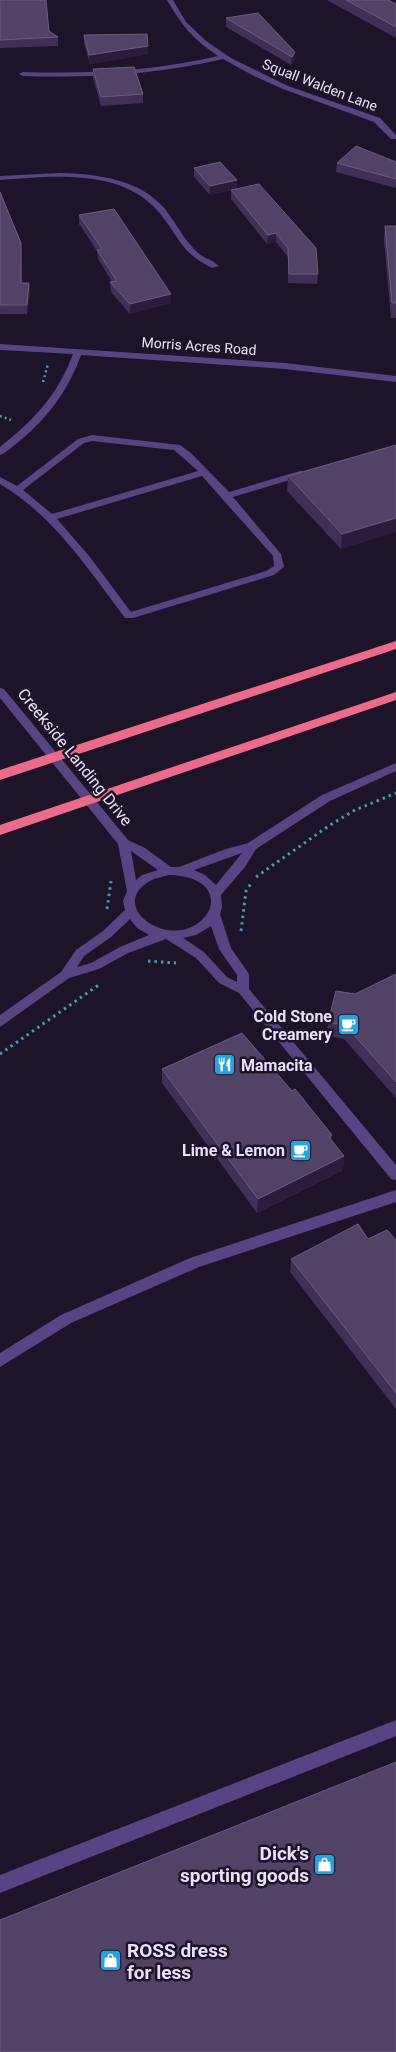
<svg xmlns="http://www.w3.org/2000/svg" width="396" height="2052" viewBox="0 0 396 2052" font-family="Roboto,sans-serif">
<style>
.lines{fill:none;stroke-linecap:round;stroke-linejoin:round}
.path-far1{stroke:#419caf;stroke-width:2.5;stroke-dasharray:2 3;stroke-linecap:butt}
.path{stroke:#419caf;stroke-width:3;stroke-dasharray:2.5 4;stroke-linecap:butt}
.minor{fill:#564582;fill-rule:evenodd}
.highway{fill:#ec6b8a;fill-rule:evenodd}
.wall{fill:#403055}
.shaded-wall{fill:#2a1d3c}
.building{fill:#524366;stroke:#6a5c7e}
.labels{text-anchor:middle;dominant-baseline:central;stroke-width:5;stroke-linejoin:round;paint-order:stroke}
.far-street-label{font-size:14px;fill:#eae0fb;stroke:#1d1429}
.street-label{font-size:16px;fill:#eae0fb;stroke:#1d1429}
.poi-label{font-size:16px;font-weight:bold;fill:#eae0fb;stroke:#1d1429;text-anchor:end}
.near-poi-label{font-size:19px;font-weight:bold;fill:#eae0fb;stroke:#1d1429;text-anchor:end}
</style>
<rect width="100%" height="100%" fill="#1d1429"/>
<g class="lines">
<g class="path-far1">
<path d="M43,382L48,364"/>
<path d="M0,416L11,420"/>
</g>
<g class="path">
<path d="M256,877L330,825L355,810L396,793"/>
<path d="M107,909L111,881"/>
<path d="M241,931L246,891L252,882"/>
<path d="M148,961L176,963"/>
<path d="M0,1054L100,984"/>
</g>
<g class="minor">
<path d="M167,0H173L186,22L206,41L231,58L288,86L380,118L396,135V139H391L374,122L283,89L254,76L223,59C156,75 91,78 23,76L19,74L23,72C89,74 154,71 218,56C193,39 182,26 167,0Z"/>
<path d="M60,173C97,174 140,179 165,209C176,223 184,240 197,252C203,258 213,260 219,266L212,268C179,252 179,235 157,210C120,168 50,176 0,180V176Z"/>
<path d="M0,344L285,363L396,376V382L285,369L81,355C69,389 49,416 22,439C15,444 8,452 0,455V447C33,421 58,395 73,354L0,350Z"/>
<path d="M92,435L180,445L191,453L229,492L300,471H306V475L233,497L281,554L284,567L274,575L133,618H125C88,569 54,516 0,484V477L17,486L78,439ZM92,441L174,450L198,471L52,514L23,490L84,443ZM202,476L273,556L274,566L266,571L131,612L90,557L57,519Z"/>
<path d="M0,688L4,689L128,840L145,848L171,867H179L223,850L248,843L322,795L396,763V771L330,801L256,849L245,867L221,895L222,907L220,914L231,948L249,974V989L396,1165V1180L391,1179L239,993L219,983L196,958L166,939L128,953L99,969L69,978L0,1027V1015L61,972L76,950L103,931L125,910L123,901L127,891L118,844L0,698ZM131,851L158,870L142,875L136,880ZM242,853L216,885L205,875L194,870ZM168,875C186,875 212,881 211,903C210,910 207,915 202,920C169,951 106,906 150,881C155,878 163,877 168,875ZM130,919L137,928L149,935L120,947L91,963L77,967L84,956L111,937ZM211,926L219,949L237,975V982L227,977L204,952L183,938L196,935Z"/>
<path d="M396,1190V1202L199,1267L71,1323L0,1367V1353L61,1315L190,1258Z"/>
<path d="M396,1720V1736L0,1893V1875Z"/>
</g>
<g class="highway">
<path d="M396,641V649L0,780V770Z"/>
<path d="M396,692V700L0,835V825Z"/>
</g>
</g>
<g class="wall">
<path d="M0,0L58,37V46L0,48Z"/>
<path d="M327,0H388L396,4V38Z"/>
<path d="M258,13L295,60L291,65L226,27V18Z"/>
<path d="M84,35L148,46V54L90,64L84,43Z"/>
<path d="M93,69L143,94V103L101,106L93,78Z"/>
<path d="M396,162V188L336,172L337,163Z"/>
<path d="M194,168L237,180V188L318,274L317,284L288,283V257L276,242L267,244L231,199V190L210,195L194,177Z"/>
<path d="M0,192L21,243L22,283H29L30,292L27,314H0Z"/>
<path d="M79,215L171,294V303L130,314L111,292L110,282H112L98,259L97,251L79,224Z"/>
<path d="M385,226H396V318H391L384,240Z"/>
<path d="M396,445L341,549L287,491L288,476Z"/>
<path d="M396,974V1098L344,1039L327,1036L328,1022L355,994Z"/>
<path d="M162,1069L292,1091L332,1135V1141L344,1156L343,1170L257,1213L162,1083Z"/>
<path d="M368,1239L396,1240V1409L290,1272L291,1259Z"/>
</g>
<g class="shaded-wall">
<path d="M148,46V54L90,64L89,55Z"/>
<path d="M295,52V60L291,65L292,57Z"/>
<path d="M237,180V189L210,195V186Z"/>
<path d="M276,233V242L267,244L268,235Z"/>
<path d="M29,283L30,292L27,314V305Z"/>
<path d="M171,294V303L130,314V304Z"/>
<path d="M396,518V532L341,549L342,534Z"/>
<path d="M344,1156L343,1170L257,1213L258,1199Z"/>
</g>
<g class="building">
<path d="M0,0H46L49,31L58,37L0,40Z"/>
<path d="M346,0H388L396,4V27Z"/>
<path d="M258,13L295,52L292,57L226,18Z"/>
<path d="M147,34L148,46L89,55L84,35Z"/>
<path d="M134,67L143,94L101,97L93,69Z"/>
<path d="M356,146L396,162V179L337,163Z"/>
<path d="M220,162L237,180L210,186L194,168Z"/>
<path d="M259,184L316,248L318,274H289L288,248L276,233L268,235L231,190Z"/>
<path d="M0,192L21,243V283H29L27,305H0Z"/>
<path d="M114,209L171,294L130,304L110,282L117,281L97,250L102,249L79,215Z"/>
<path d="M385,226H396V303H392Z"/>
<path d="M396,445V518L342,534L288,476Z"/>
<path d="M396,974V1082L345,1025L328,1022L336,991L355,994Z"/>
<path d="M242,1033L292,1091L295,1089L332,1135L329,1137L344,1156L258,1199L162,1069Z"/>
<path d="M358,1224L368,1239L387,1230L396,1240V1393L291,1259Z"/>
<path d="M396,1762V2052H0V1920Z"/>
</g>
<defs>
<symbol id="cafe-square" viewBox="-11 -11 22 22"><rect x="-9" y="-9" width="18" height="18" rx="4" fill="#25a4e3" stroke="#1d1429"/><path d="M-5.5-4.5H6V0H3Q3 3.5 0 3.5H-2.5Q-5.5 3.5-5.5 0ZM3-3.2v2h1.7v-2ZM-6 4.5H4V6H-6Z" fill="#fff"/></symbol>
<symbol id="restaurant-square" viewBox="-11 -11 22 22"><rect x="-9" y="-9" width="18" height="18" rx="4" fill="#25a4e3" stroke="#1d1429"/><path d="M-5-6h1v4h1v-4h1v4h1v-4h1v5L-1.5 .5V6h-2V.5L-5-1ZM5-6V6H3V1.5H1.5Q1.5-4 5-6Z" fill="#fff"/></symbol>
<symbol id="shop-square" viewBox="-11 -11 22 22"><rect x="-9" y="-9" width="18" height="18" rx="4" fill="#25a4e3" stroke="#1d1429"/><path d="M-5-2.5h2.3a2.7 3.5 0 0 1 5.4 0H5L5.5 6h-11ZM-1.5-2.5h3a1.5 2.3 0 0 0-3 0Z" fill="#fff"/></symbol>
</defs>
<g fill-rule="evenodd">
<use href="#cafe-square" x="336" y="1012" width="25" height="25"/>
<use href="#restaurant-square" x="212" y="1052" width="25" height="25"/>
<use href="#cafe-square" x="288" y="1138" width="25" height="25"/>
<use href="#shop-square" x="312" y="1852" width="25" height="25"/>
<use href="#shop-square" x="98" y="1948" width="25" height="25"/>
</g>
<g class="labels">
<g class="far-street-label">
<text transform="translate(320 85) rotate(21)">Squall Walden Lane</text>
<text transform="translate(199 346) rotate(4)">Morris Acres Road</text>
</g>
<g class="street-label">
<text transform="translate(75 757) rotate(51)">Creekside Landing Drive</text>
</g>
<g class="poi-label">
<text x="332" y="1016">Cold Stone<tspan x="332" dy="18">Creamery</tspan></text>
<text x="241" y="1065" text-anchor="start">Mamacita</text>
<text x="285" y="1150">Lime &amp; Lemon</text>
</g>
<g class="near-poi-label">
<text x="309" y="1853">Dick's<tspan x="309" dy="22">sporting goods</tspan></text>
<text x="127" y="1950" text-anchor="start">ROSS dress<tspan x="127" dy="22">for less</tspan></text>
</g>
</g>
</svg>
